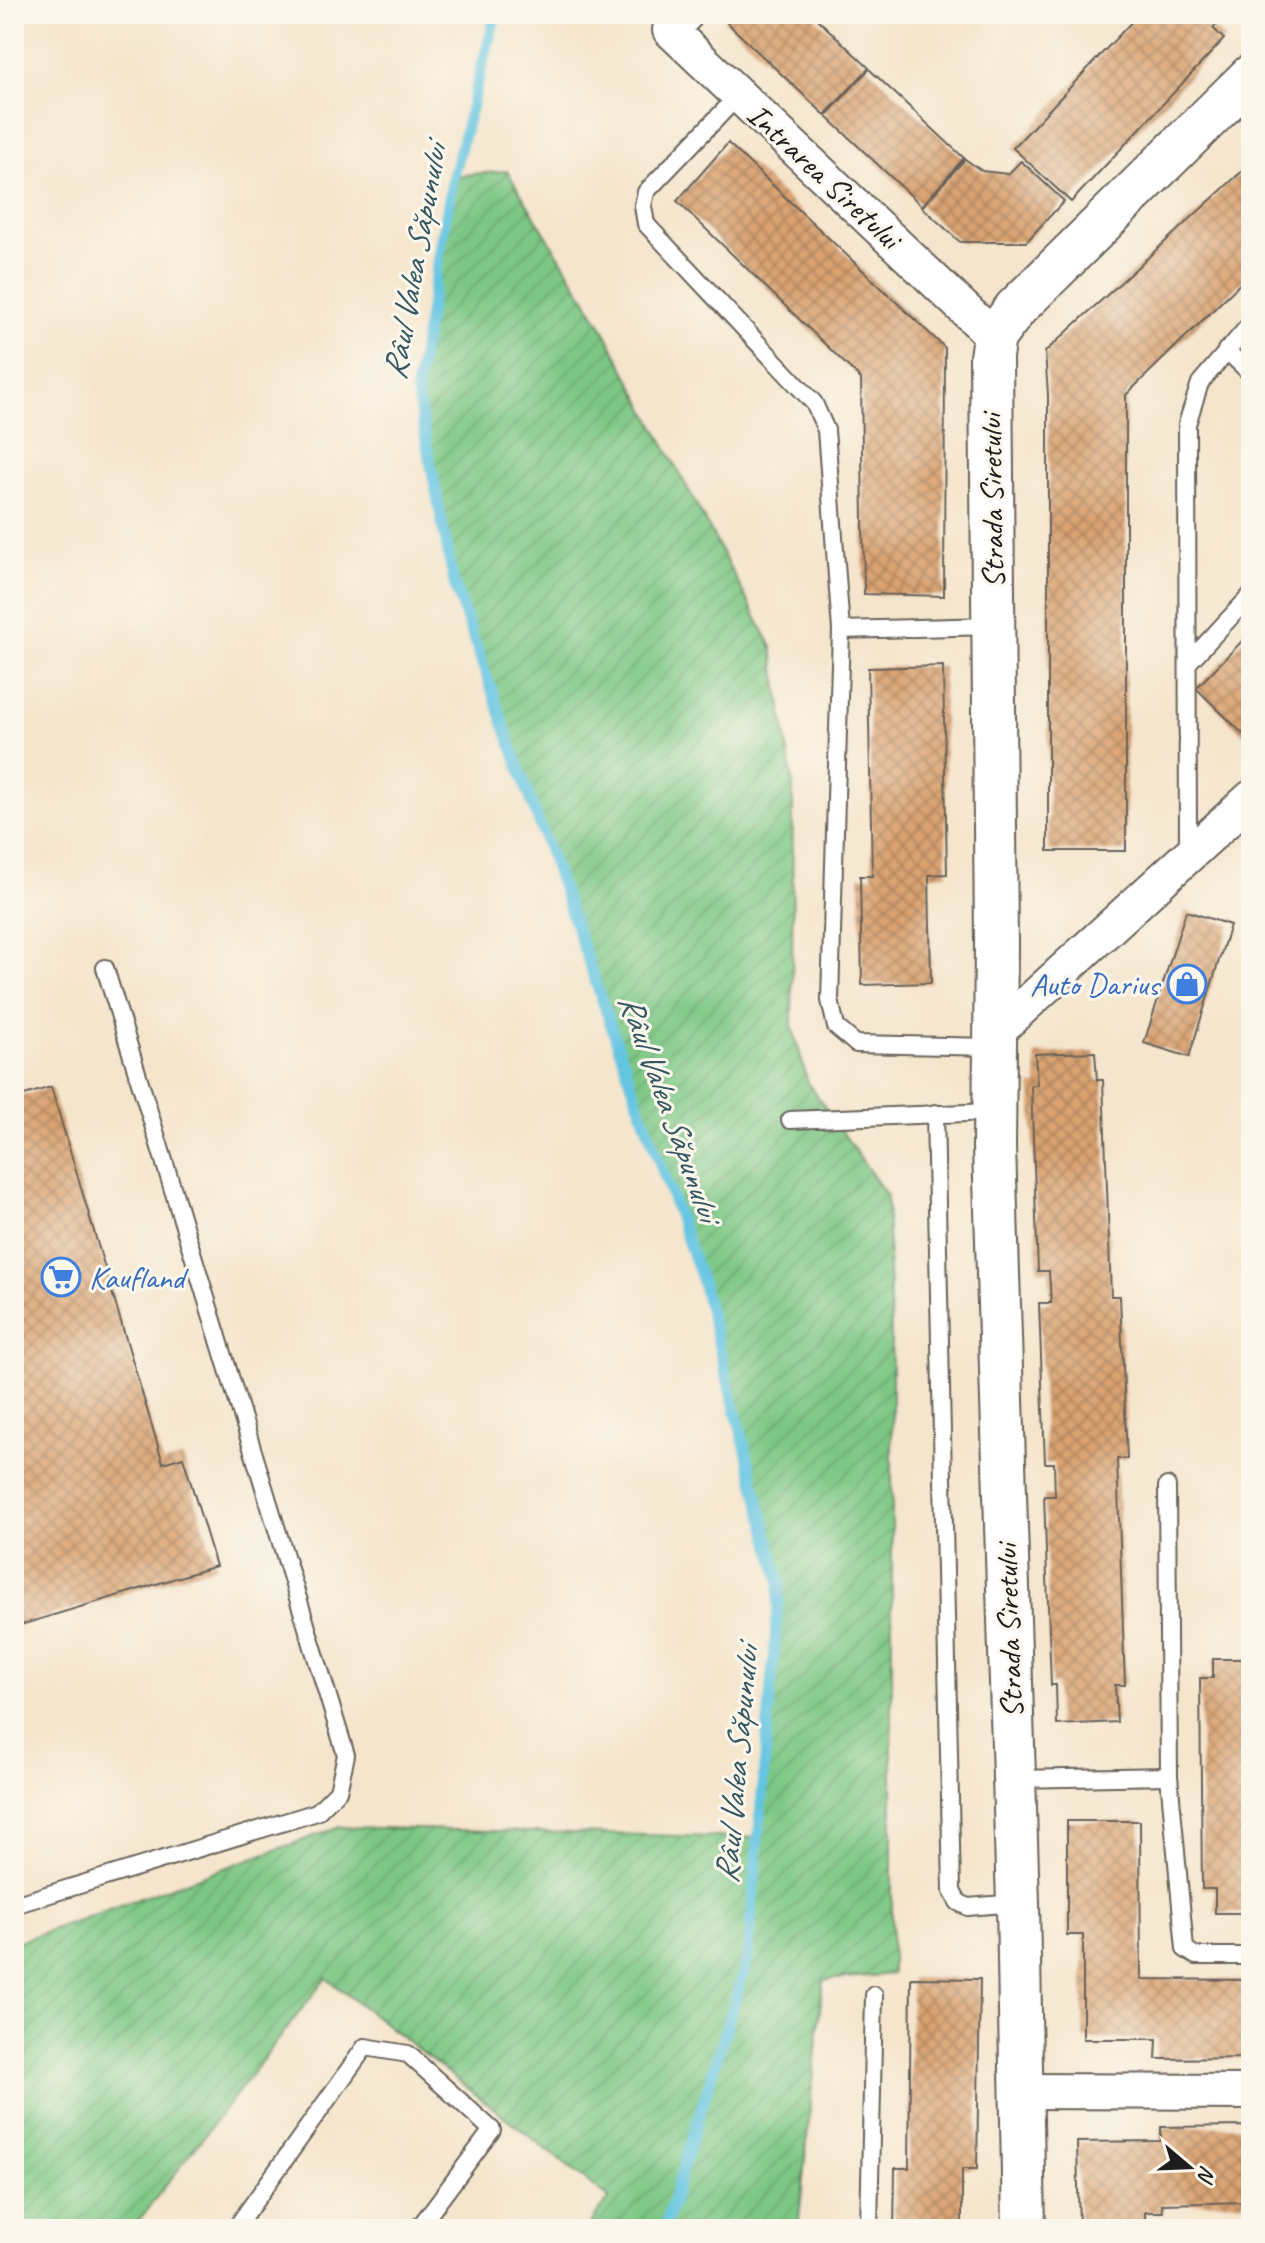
<svg xmlns="http://www.w3.org/2000/svg" width="1265" height="2243" viewBox="0 0 1265 2243" font-family="Caveat,sans-serif">
<style>
.garden{fill:url(#garden-furrows);stroke:#4c7250;stroke-width:2}
.lines{fill:none;stroke-linecap:round;stroke-linejoin:round}
.stream{stroke:#64c5e2;stroke-width:11}
.building{fill:url(#building-cross-hatch)}
.service-casing{stroke:#68625a;stroke-width:20}
.minor-casing{stroke:#68625a;stroke-width:38}
.tertiary-casing{stroke:#68625a;stroke-width:46}
.service{stroke:#fff;stroke-width:16}
.minor{stroke:#fff;stroke-width:34}
.tertiary{stroke:#fff;stroke-width:42}
.labels{text-anchor:middle;dominant-baseline:central;stroke-width:6;stroke-linejoin:round;paint-order:stroke}
.street-label{font-size:32px;fill:#1c1c1c;stroke:#fbf7ec}
.shop-label{font-size:32px;fill:#366cbe;stroke:#fbf7ec;text-anchor:end}
.water-label{font-size:34px;font-style:italic;fill:#355761;stroke:#fbf7ec}
</style>
<defs>
<pattern id="garden-furrows" width="10" height="10" patternUnits="userSpaceOnUse" patternTransform="scale(2)"><rect width="10" height="10" fill="#7dc785"/><path d="M-1 1l2-2M0 10L10 0M9 11l2-2" fill="none" stroke="#6baa72"/></pattern>
<pattern id="building-cross-hatch" width="8" height="8" patternUnits="userSpaceOnUse" patternTransform="scale(2)"><rect width="8" height="8" fill="#daa372"/><path d="M0 0l8 8M0 8l8-8" fill="none" stroke="#b0845d"/></pattern>
</defs>
<rect width="100%" height="100%" fill="#fbf7ec"/>
<filter id="ink" filterUnits="userSpaceOnUse"><feTurbulence type="fractalNoise" baseFrequency=".0125" numOctaves="2"/><feDisplacementMap in="SourceGraphic" scale="16" xChannelSelector="R" yChannelSelector="G"/><feConvolveMatrix kernelMatrix="1 2 1 2 8 2 1 2 1" color-interpolation-filters="sRGB"/></filter>
<filter id="wash" filterUnits="userSpaceOnUse"><feTurbulence type="fractalNoise" baseFrequency=".006" numOctaves="4" result="noise"/><feDisplacementMap in="SourceGraphic" scale="32" xChannelSelector="R" yChannelSelector="G"/><feGaussianBlur stdDeviation="1.8" result="paint"/><feColorMatrix in="noise" values="0 0 0 0 0 0 0 0 0 0 0 0 0 0 0 0 0 1.4 0 .05"/><feComposite in="paint" operator="in"/></filter>
<g filter="url(#wash)">
<rect width="100%" height="100%" fill="#f5e5cc"/>
<path class="garden" d="M507,171L600,323L772,647L793,784L792,1025L808,1083L887,1196L892,1373V1974L823,1980L798,2229H586L609,2198L326,1978L132,2229H14V1943L340,1827L758,1838L780,1581L702,1282L454,584L416,389L453,176Z"/>
<g class="lines">
<path class="stream" d="M496,14L453,176L416,389L454,584L702,1282L780,1581L748,1958L664,2229"/>
</g>
<g id="blocks">
<g class="building">
<path d="M729,14H812L869,68L825,115L724,20Z"/>
<path d="M1139,14H1226L1213,28L1224,39L1071,202L1013,148Z"/>
<path d="M869,69L964,158L922,206L826,116Z"/>
<path d="M728,143L945,348L944,596L864,594L861,379L677,201Z"/>
<path d="M965,159L982,171L1008,174L1021,161L1064,201L1026,242H960L922,207Z"/>
<path d="M1251,163V273L1126,395V851H1048V395L1045,352Z"/>
<path d="M1251,632V725L1243,734L1196,688Z"/>
<path d="M943,666L947,874L929,875L931,983L862,985L860,876H872L868,668Z"/>
<path d="M1186,911L1230,925L1189,1057L1144,1043Z"/>
<path d="M1095,1052L1097,1080H1103L1111,1296H1120L1127,1459H1117L1125,1685H1115L1117,1722L1057,1725L1056,1685H1051L1044,1496H1055L1054,1463H1045L1039,1303H1051L1049,1271H1038L1031,1085H1037L1035,1054Z"/>
<path d="M51,1087L163,1463L183,1457L216,1566L14,1627V1098Z"/>
<path d="M1213,1659H1251V1913H1215V1889H1202L1200,1678H1213Z"/>
<path d="M1067,1821H1140L1141,1979L1251,1980V2058L1156,2059L1157,2039H1083V1935H1067Z"/>
<path d="M911,1978L980,1979L977,2169H962V2229H894L895,2168H909Z"/>
<path d="M1251,2126V2202L1162,2204L1163,2212H1145V2229H1079L1077,2142L1161,2141V2127Z"/>
</g>
</g>
</g>
<g filter="url(#ink)">
<use href="#blocks" fill-opacity="0" stroke="#68625a" stroke-width="2"/>
<g class="lines">
<defs>
<g id="service">
<path d="M738,96L646,192L643,206L646,224L814,403L826,430L841,630L830,1000L836,1027L856,1044L993,1047"/>
<path d="M1226,350L1251,374"/>
<path d="M841,630L992,626"/>
<path d="M1188,663L1251,595"/>
<path d="M1188,854L1187,424L1200,383L1251,323"/>
<path d="M935,1113L952,1891L958,1902L968,1907L1016,1903"/>
<path d="M790,1120L992,1112"/>
<path d="M1167,1486L1169,1776L1185,1949L1196,1956H1251"/>
<path d="M1015,1779L1169,1776"/>
<path d="M14,1905L317,1812L338,1791L346,1755L105,968"/>
<path d="M235,2229L365,2047L408,2054L492,2130L418,2229"/>
<path d="M869,2229L874,1995"/>
</g>
<g id="minor">
<path d="M686,14L670,30L994,337"/>
<path d="M995,1033L1251,798"/>
<path d="M1022,2091L1251,2092"/>
</g>
<path id="tertiary" d="M1024,2229L1018,1903L994,1147L996,944L991,357L994,337L1016,308L1251,76"/>
</defs>
<use href="#service" class="service-casing"/>
<use href="#minor" class="minor-casing"/>
<use href="#tertiary" class="tertiary-casing"/>
<use href="#service" class="service"/>
<use href="#minor" class="minor"/>
<use href="#tertiary" class="tertiary"/>
</g>
</g>
<defs>
<symbol id="shop-ring" viewBox="-11 -11 22 22"><circle r="9.5" fill="#fbf7ec" stroke="#3f7fe0" stroke-width="1.5"/><path d="M-5-2.5h2.3a2.7 3.5 0 0 1 5.4 0H5L5.5 6h-11ZM-1.5-2.5h3a1.5 2.3 0 0 0-3 0Z" fill="#3f7fe0"/></symbol>
<symbol id="supermarket-ring" viewBox="-11 -11 22 22"><circle r="9.5" fill="#fbf7ec" stroke="#3f7fe0" stroke-width="1.5"/><path d="M-6-5.5h2.5l.6 2H6L4.5 2H-2.5L-4.4-4H-6ZM-1.5 3.2a1.3 1.3 0 1 0 .1 0ZM3 3.2a1.3 1.3 0 1 0 .1 0Z" fill="#3f7fe0"/></symbol>
</defs>
<g fill-rule="evenodd">
<use href="#shop-ring" x="1165" y="962" width="44" height="44"/>
<use href="#supermarket-ring" x="39" y="1255" width="44" height="44"/>
</g>
<g class="labels">
<g class="street-label">
<text transform="translate(824 176) rotate(43)">Intrarea Siretului</text>
<text transform="translate(992 501) rotate(-91)">Strada Siretului</text>
<text transform="translate(1009 1631) rotate(-92)">Strada Siretului</text>
</g>
<g class="shop-label">
<text x="1159" y="984">Auto Darius</text>
<text x="89" y="1277" text-anchor="start">Kaufland</text>
</g>
<g class="water-label">
<text transform="translate(414 262) rotate(-80)">Râul Valea Săpunului</text>
<text transform="translate(670 1107) rotate(70)">Râul Valea Săpunului</text>
<text transform="translate(736 1765) rotate(-85)">Râul Valea Săpunului</text>
</g>
</g>
<rect width="1265" height="2243" fill="none" stroke="#fbf7ec" stroke-width="48"/>
<g transform="translate(1189 2167) rotate(109)" stroke="#fbf7ec" stroke-width="6" paint-order="stroke">
<path d="M0-6L14 30L0 20L-14 30Z" fill="#1c1c1c"/>
<text y="-12" font-size="22" font-weight="bold" text-anchor="middle" fill="#1c1c1c">N</text>
</g>
</svg>
